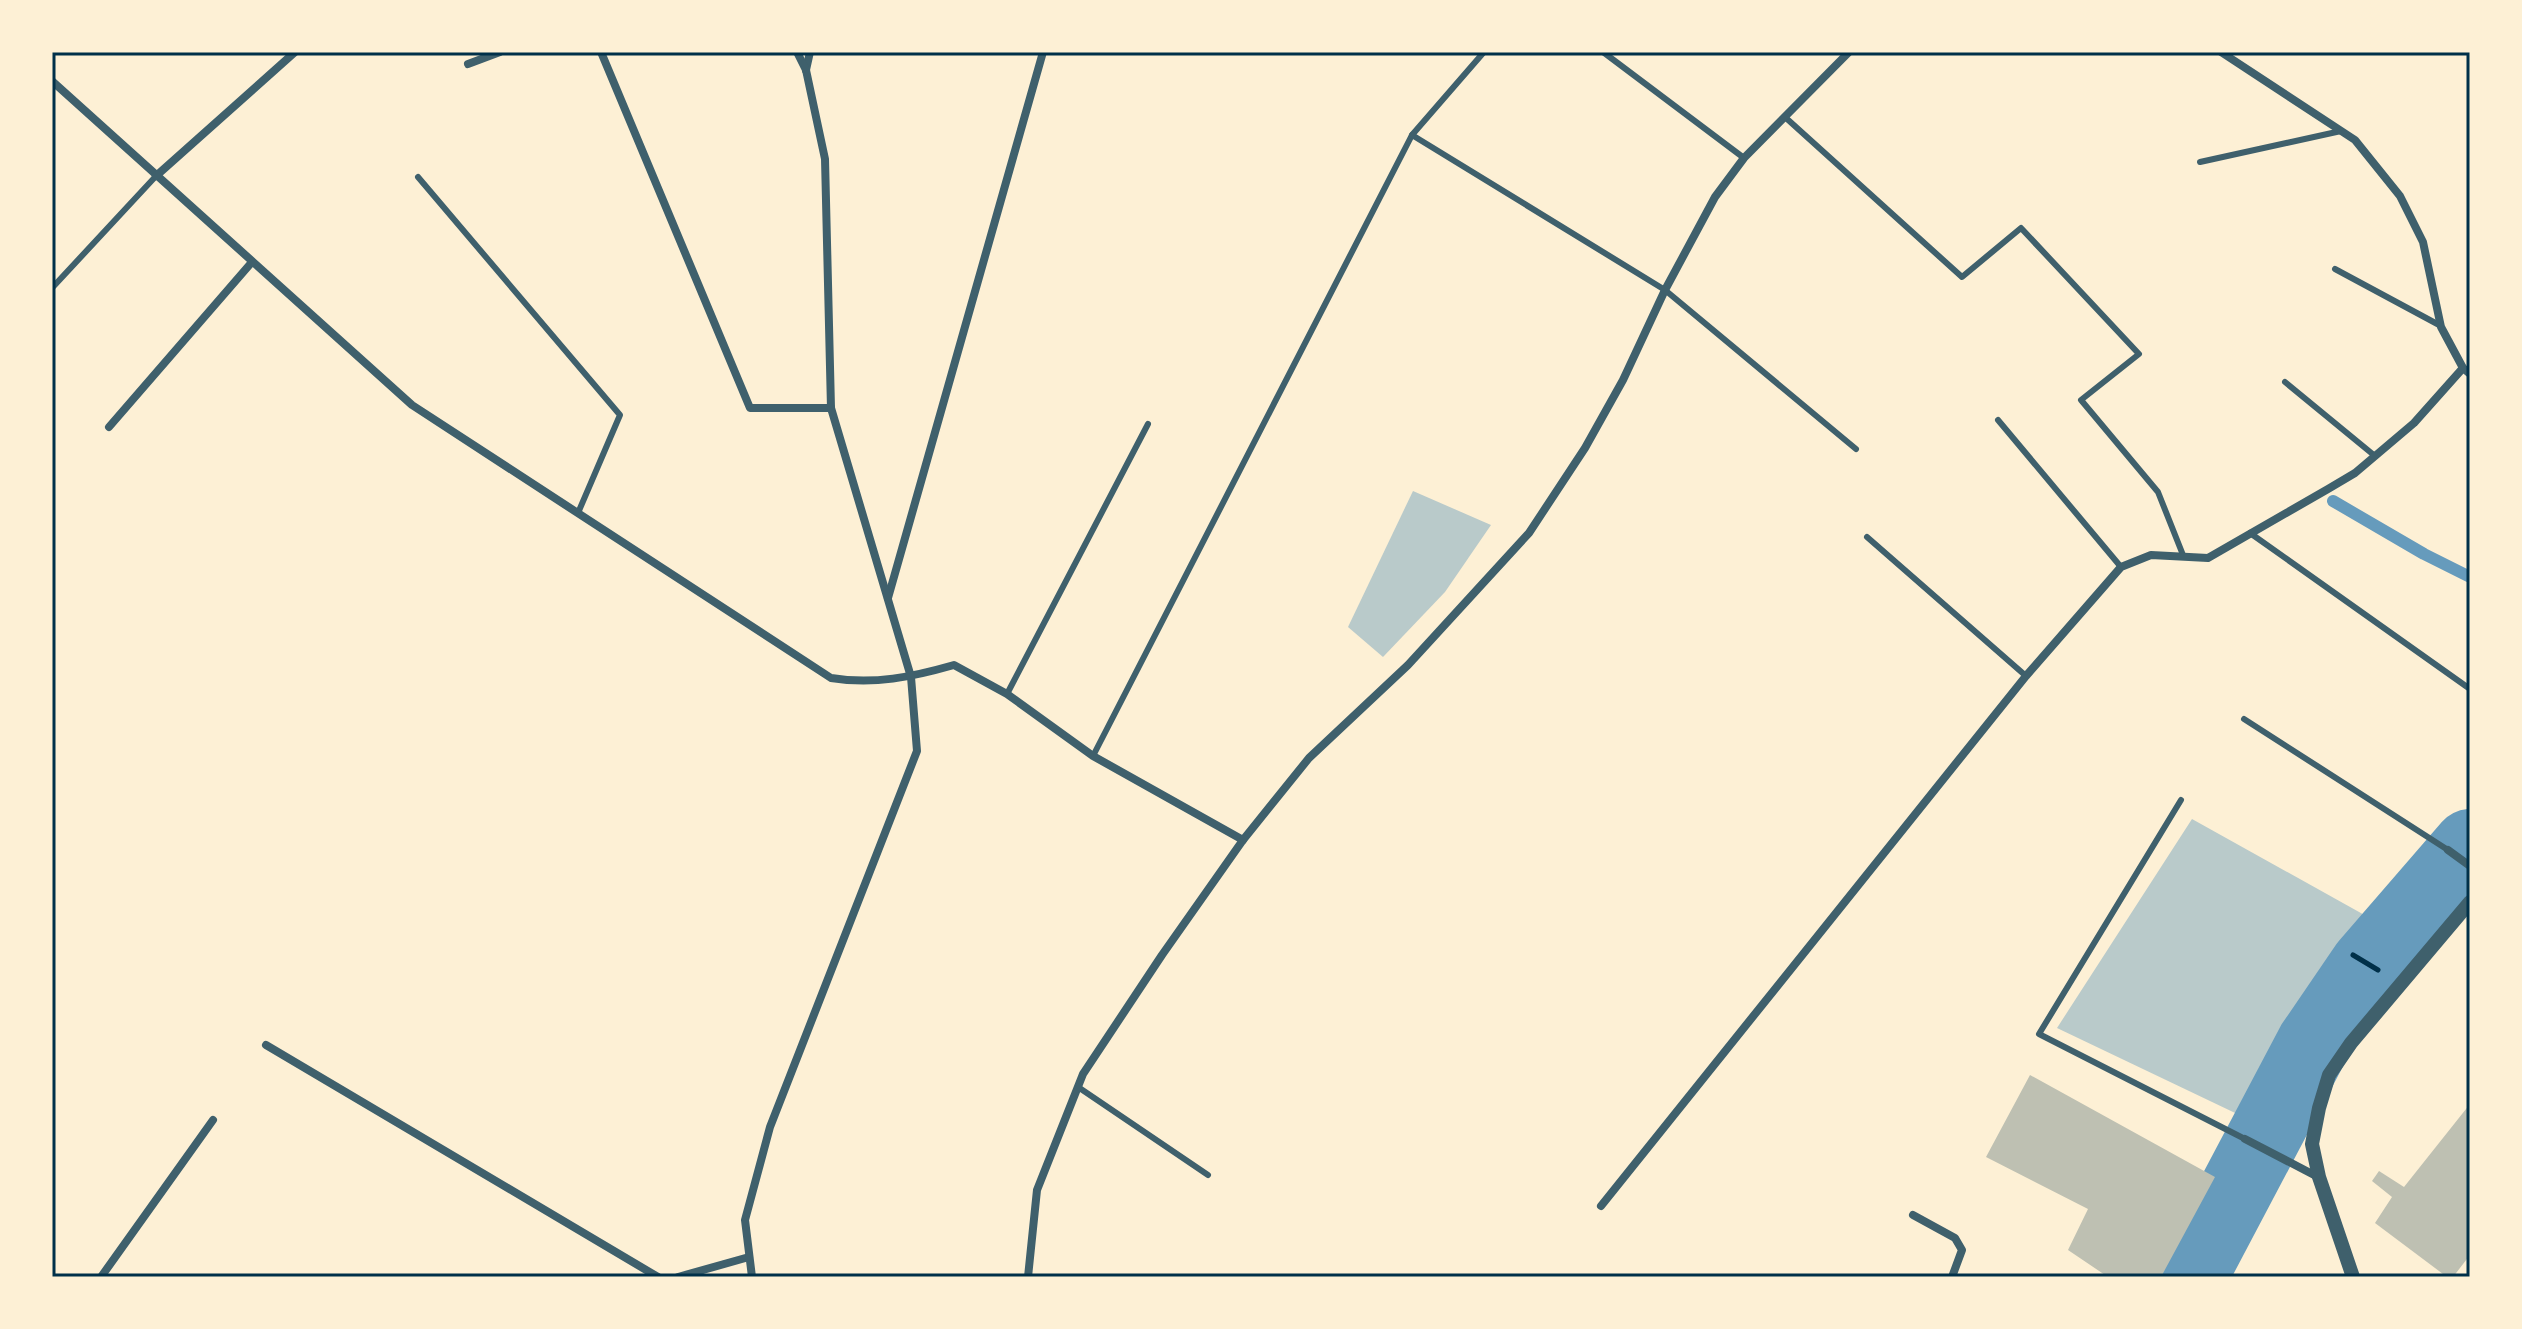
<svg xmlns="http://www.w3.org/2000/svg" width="2522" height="1329" viewBox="0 0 2522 1329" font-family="Mulish,sans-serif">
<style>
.green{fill:#b9caca}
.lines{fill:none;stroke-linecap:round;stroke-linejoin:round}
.stream{stroke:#669bbc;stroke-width:12}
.river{stroke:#669bbc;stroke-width:74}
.building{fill:#bec0b2}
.path{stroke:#003049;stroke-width:5}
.service{stroke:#3f606c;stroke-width:6}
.minor{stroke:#3f606c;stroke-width:8}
.tertiary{stroke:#3f606c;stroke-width:14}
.neatline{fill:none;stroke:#003049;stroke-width:3}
</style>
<rect width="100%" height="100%" fill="#fdf0d5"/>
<g class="green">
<path d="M1413,491L1491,525L1445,592L1383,657L1348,627Z"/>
<path d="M2192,819L2377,922L2317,1003L2254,1122L2057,1028Z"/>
</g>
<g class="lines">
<path class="stream" d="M2333,501L2424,554L2470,577"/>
<path class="river" d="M2190,1277L2313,1044L2367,965L2470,846"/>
</g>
<g class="building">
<path d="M2030,1075L2215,1177L2161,1277H2108L2068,1250L2088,1209L1986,1157Z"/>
<path d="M2470,1104V1255L2453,1277H2447L2375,1223L2392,1197L2372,1181L2379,1171L2404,1187Z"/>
</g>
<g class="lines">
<path class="path" d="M2353,955L2378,970"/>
<g class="service">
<path d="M1603,52L1744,158"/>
<path d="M1786,118L1962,277L2021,228L2139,354L2081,400L2158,492L2183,555"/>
<path d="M1412,135L1665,290L1856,449"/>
<path d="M2200,162L2341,131"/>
<path d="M418,177L620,415L578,513"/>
<path d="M2335,269L2441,326"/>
<path d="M52,288L156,176"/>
<path d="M2285,382L2375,456"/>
<path d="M1998,420L2121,567"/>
<path d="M2250,533L2470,689"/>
<path d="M1867,537L2026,676"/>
<path d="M1007,694L1148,424"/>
<path d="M2244,719L2448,850"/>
<path d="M1093,756L1412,135L1484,52"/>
<path d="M2181,800L2039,1034L2245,1139"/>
<path d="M1078,1087L1208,1175"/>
</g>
<g class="minor">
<path d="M601,52L750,408H831"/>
<path d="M2221,52L2355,140L2400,196L2423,242L2441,327L2463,368L2470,374"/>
<path d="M468,64L500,52"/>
<path d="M806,70L810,52"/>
<path d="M52,81L412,405L831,678C874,685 912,677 954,665L1007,694L1093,756L1243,840"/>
<path d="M156,176L295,52"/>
<path d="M109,427L252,262"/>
<path d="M888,598L1043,52"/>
<path d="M2448,850L2470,866"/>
<path d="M266,1045L658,1277"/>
<path d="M2245,1139L2318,1177"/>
<path d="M1601,1206L2026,676L2121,567L2151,555L2208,558L2328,489L2355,473L2414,423L2463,368"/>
<path d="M1913,1215L1955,1238L1962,1250L1952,1277"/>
<path d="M101,1277L213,1120"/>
<path d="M678,1277L749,1257"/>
<path d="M752,1277L745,1220L770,1127L917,751L911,677L831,408L825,159L806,70L797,52"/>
<path d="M1028,1277L1037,1190L1083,1074L1162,955L1243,840L1309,758L1408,665L1529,533L1585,448L1623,380L1665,290L1715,197L1744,158L1849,52"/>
</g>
<path class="tertiary" d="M2353,1277L2319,1177L2312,1144L2319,1108L2329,1075L2351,1043L2470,902"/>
</g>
<rect width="2522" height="1329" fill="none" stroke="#fdf0d5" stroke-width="108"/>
<rect x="54" y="54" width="2414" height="1221" class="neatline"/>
</svg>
